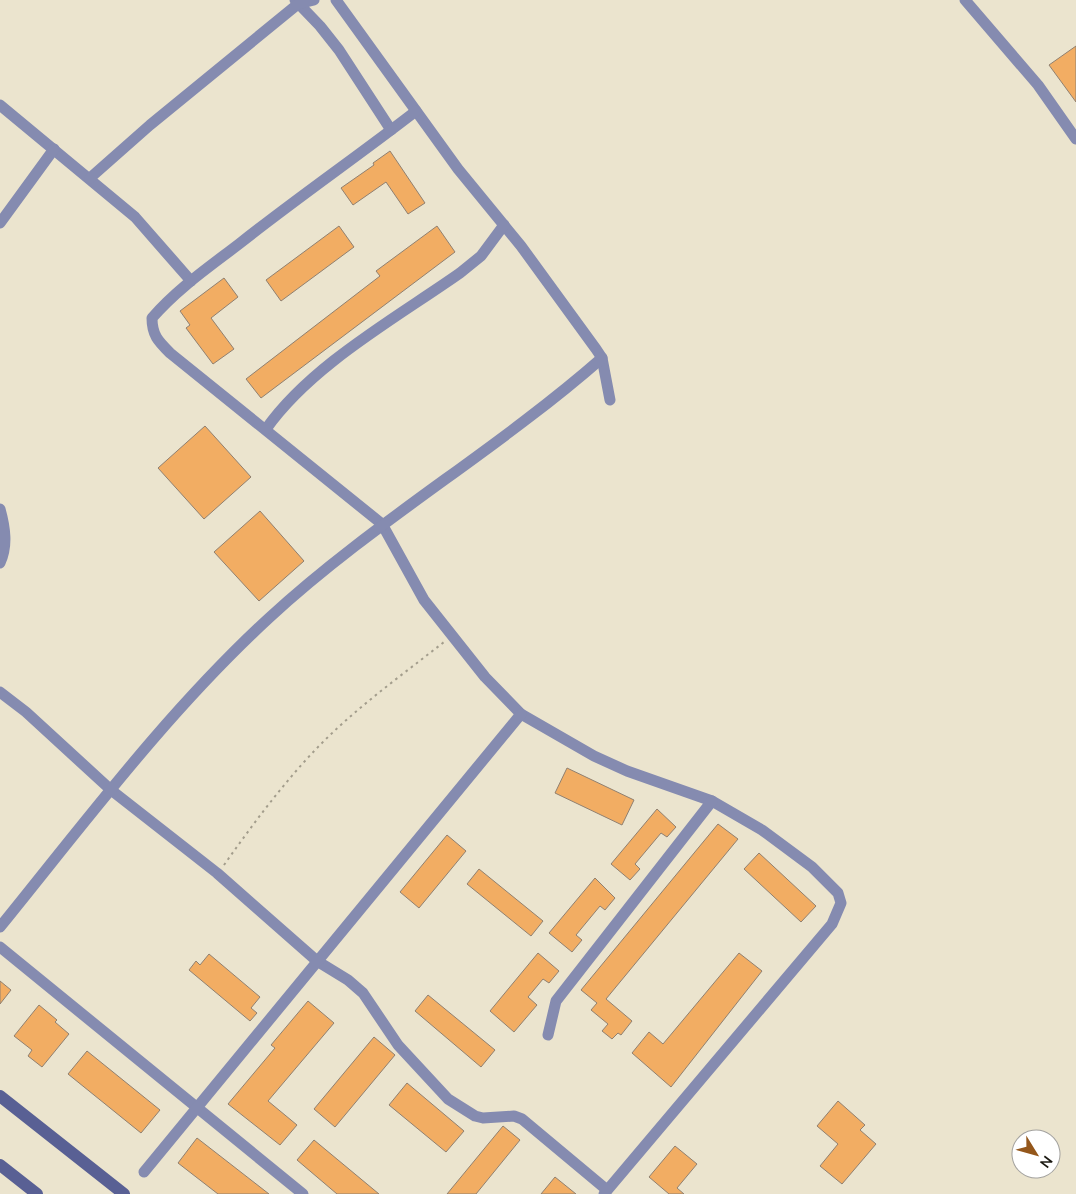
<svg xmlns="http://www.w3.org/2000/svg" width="1076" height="1194" viewBox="0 0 1076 1194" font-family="'Nunito Sans',sans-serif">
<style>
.building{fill:#f2ad63;stroke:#908070}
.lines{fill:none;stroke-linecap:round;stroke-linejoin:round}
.path{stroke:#a39d8c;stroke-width:2;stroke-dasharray:2.5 4;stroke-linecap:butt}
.minor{stroke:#858bb0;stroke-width:11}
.secondary{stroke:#596094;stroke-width:12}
</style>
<rect width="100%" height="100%" fill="#ebe4ce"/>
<g class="building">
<path d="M1076,46V102L1049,65Z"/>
<path d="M390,151L425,203L408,214L386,182L353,205L341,188L374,165L373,163Z"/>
<path d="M339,226L354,247L281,301L266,280Z"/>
<path d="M437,226L455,252L261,398L246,379L380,276L376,271Z"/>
<path d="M224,278L238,297L211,318L234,349L213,364L186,328L190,325L180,311Z"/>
<path d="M205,426L251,477L204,519L158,468Z"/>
<path d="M260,511L304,561L259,601L214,552Z"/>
<path d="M567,768L634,800L622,825L555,793Z"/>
<path d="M657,809L676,827L667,837L661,833L635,864L640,869L630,880L611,864Z"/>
<path d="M718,824L738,839L606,999L632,1021L621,1035L618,1033L612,1039L602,1031L608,1024L591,1010L597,1003L581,990Z"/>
<path d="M447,835L466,851L419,908L400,892Z"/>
<path d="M759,853L816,906L801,922L744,869Z"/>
<path d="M479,869L543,921L531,936L467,884Z"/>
<path d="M595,878L615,898L605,910L600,906L576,935L582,940L572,952L549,933Z"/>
<path d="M538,953L559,971L549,983L543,979L528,997L537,1005L514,1032L490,1011Z"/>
<path d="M739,953L762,971L671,1087L632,1053L649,1032L663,1044Z"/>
<path d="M209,954L260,997L251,1008L257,1013L250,1021L189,970L196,961L200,965Z"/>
<path d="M0,981L11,990L0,1004Z"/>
<path d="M428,995L495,1050L481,1067L415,1011Z"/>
<path d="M308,1001L334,1023L268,1101L297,1125L280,1145L228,1104L275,1048L271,1045Z"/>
<path d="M39,1005L57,1020L55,1022L69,1034L42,1067L28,1056L32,1050L14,1036Z"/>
<path d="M374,1037L395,1055L335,1127L314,1109Z"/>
<path d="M87,1051L160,1110L141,1133L68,1074Z"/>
<path d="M407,1083L464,1131L446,1152L389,1105Z"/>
<path d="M838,1101L865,1125L860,1130L876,1144L842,1184L820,1166L838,1144L817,1126Z"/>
<path d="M503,1126L520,1140L476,1194H447Z"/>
<path d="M197,1138L269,1194H218L178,1163Z"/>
<path d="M314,1140L379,1194H337L297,1160Z"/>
<path d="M675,1146L697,1164L677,1188L684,1194H669L649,1177Z"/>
<path d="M555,1177L576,1194H541Z"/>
</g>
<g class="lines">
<path class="path" d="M224,865C253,824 284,782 319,746C357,707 402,675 444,642"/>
<g class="minor">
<path d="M295,0L320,26L339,50L391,130"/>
<path d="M336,0L458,169L521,246L596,349L602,358L610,400"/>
<path d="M965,0L1038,85L1076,139"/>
<path d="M0,105L135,217L191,281"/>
<path d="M416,111C358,156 297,198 239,244C209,267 177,289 152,318C152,335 158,341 170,353L382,524L424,600L485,677L521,714L594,756L627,771L712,801L762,830L812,867L838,893L841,903L832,924L604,1194"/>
<path d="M90,178L150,125L298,4L314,0"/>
<path d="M0,223L54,149"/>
<path d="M266,429C311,365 396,318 460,273L481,256L504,225"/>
<path d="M0,509C5,527 8,546 0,563"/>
<path d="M0,692L26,712L111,790L217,873L317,961L348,980L363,993L398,1045L448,1099L475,1116L483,1118L514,1116L522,1119L607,1190"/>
<path d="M0,927C86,821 168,711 269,618C373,522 496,451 602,358"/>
<path d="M0,947L303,1194"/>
<path d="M548,1035L556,1001L712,801"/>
<path d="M144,1172L521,714"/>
</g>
<g class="secondary">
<path d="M0,1096L124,1194"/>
<path d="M0,1165L37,1194"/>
</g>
</g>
<g transform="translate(1036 1154) rotate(127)"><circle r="24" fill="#ffffff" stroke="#a3a29f"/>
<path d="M0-4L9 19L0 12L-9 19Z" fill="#94571b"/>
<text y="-8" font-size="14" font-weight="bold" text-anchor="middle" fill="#19170f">N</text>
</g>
</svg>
